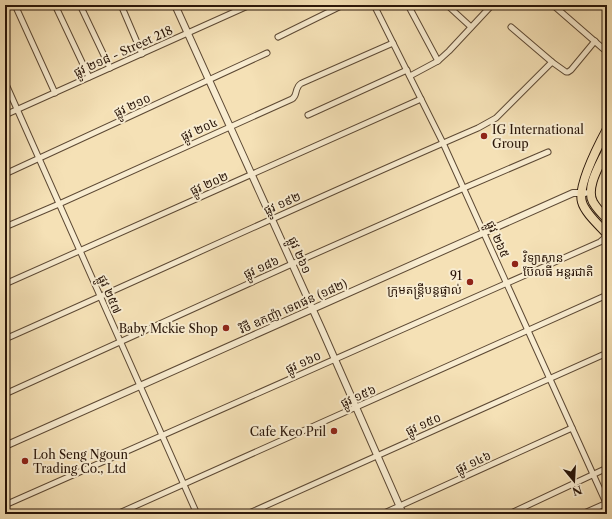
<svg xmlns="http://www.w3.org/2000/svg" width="612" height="519" viewBox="0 0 612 519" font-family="'Libre Caslon Text','Noto Sans Khmer',serif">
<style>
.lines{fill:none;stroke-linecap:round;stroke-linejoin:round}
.minor-casing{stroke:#5d4934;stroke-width:7}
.tertiary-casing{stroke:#5d4934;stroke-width:8}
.primary-casing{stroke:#2a1609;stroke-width:10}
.minor{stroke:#f8ecd0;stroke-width:5}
.tertiary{stroke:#f8ecd0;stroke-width:6}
.primary{stroke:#f5e1b6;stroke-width:8}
.poi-dot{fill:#8f2418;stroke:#f8ecd0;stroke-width:1.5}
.labels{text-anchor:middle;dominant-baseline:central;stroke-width:4;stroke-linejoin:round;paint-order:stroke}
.street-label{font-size:12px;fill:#2a1609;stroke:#f8ecd0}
.poi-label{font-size:12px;fill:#2a1609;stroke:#f8ecd0;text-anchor:start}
</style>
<rect width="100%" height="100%" fill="#f5e1b6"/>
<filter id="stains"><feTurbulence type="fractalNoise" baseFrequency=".005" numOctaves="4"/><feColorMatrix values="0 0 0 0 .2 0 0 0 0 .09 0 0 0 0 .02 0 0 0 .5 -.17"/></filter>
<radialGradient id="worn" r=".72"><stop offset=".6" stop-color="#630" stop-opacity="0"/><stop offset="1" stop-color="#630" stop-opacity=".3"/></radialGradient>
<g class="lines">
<defs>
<g id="minor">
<path d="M15,5L55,93"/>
<path d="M55,5L89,77"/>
<path d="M80,5L110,68"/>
<path d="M121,5L142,54"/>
<path d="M374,5L443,143L607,505"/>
<path d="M408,5L438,61"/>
<path d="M447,5L471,27"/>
<path d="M553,5L607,52"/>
<path d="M511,27L552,62L566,72H568L571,70L595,41"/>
<path d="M278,37L343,5"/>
<path d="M410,76L438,61L449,51L492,5"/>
<path d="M5,82L197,514"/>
<path d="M5,115L250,5"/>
<path d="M308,115L407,70"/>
<path d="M5,174L267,53"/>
<path d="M5,227L59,204L292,99C297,96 295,91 298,87C298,86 301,83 302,83L393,43"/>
<path d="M5,284L421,99"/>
<path d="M5,339C163,269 320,196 478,128L496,118L552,62"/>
<path d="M5,394L292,264L464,188L548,152"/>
<path d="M5,505L600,242L607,236"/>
<path d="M117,514L607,295"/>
<path d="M247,514L607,353"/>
<path d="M382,514L572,428"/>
<path d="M509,514L607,468"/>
<path d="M582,514L607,503"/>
</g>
<g id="tertiary">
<path d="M175,5L322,330L403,514"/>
<path d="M5,446L573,193H585"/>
</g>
<g id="primary">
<path d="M607,129C599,144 577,186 582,202C585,213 599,225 607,234"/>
<path d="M607,149C601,163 585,187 593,202C597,209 602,214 607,219"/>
</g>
</defs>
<use href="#minor" class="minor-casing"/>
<use href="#tertiary" class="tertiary-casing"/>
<use href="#primary" class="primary-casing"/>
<use href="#minor" class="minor"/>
<use href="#tertiary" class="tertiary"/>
<use href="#primary" class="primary"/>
</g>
<g class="poi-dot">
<circle cx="484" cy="136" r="4"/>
<circle cx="515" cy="264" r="4"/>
<circle cx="470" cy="282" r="4"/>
<circle cx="226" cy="328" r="4"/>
<circle cx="334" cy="431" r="4"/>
<circle cx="25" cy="461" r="4"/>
</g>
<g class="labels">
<g class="street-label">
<text transform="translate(123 51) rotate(-24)">ផ្លូវ ២១៨ - Street 218</text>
<text transform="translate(132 105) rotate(-25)">ផ្លូវ ២១០</text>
<text transform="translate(199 129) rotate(-24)">ផ្លូវ ២០៤</text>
<text transform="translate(209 183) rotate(-24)">ផ្លូវ ២០២</text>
<text transform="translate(282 203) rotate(-24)">ផ្លូវ ១៩២</text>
<text transform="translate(498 239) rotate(66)">ផ្លូវ ២៦៥</text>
<text transform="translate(300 255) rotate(66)">ផ្លូវ ២៦១</text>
<text transform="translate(261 267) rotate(-24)">ផ្លូវ ១៨៦</text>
<text transform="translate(110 294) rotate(66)">ផ្លូវ ២៥៧</text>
<text transform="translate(293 306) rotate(-24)">វិថី ឧកញ៉ា ទេពផន (១៨២)</text>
<text transform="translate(303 362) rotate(-24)">ផ្លូវ ១៦០</text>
<text transform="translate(358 396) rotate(-24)">ផ្លូវ ១៥៦</text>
<text transform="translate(423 424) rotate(-24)">ផ្លូវ ១៥០</text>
<text transform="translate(473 462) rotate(-24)">ផ្លូវ ១៤៦</text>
</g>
<g class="poi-label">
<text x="492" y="129">IG International<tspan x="492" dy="14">Group</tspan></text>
<text x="523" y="257">វិទ្យាស្ថាន<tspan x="523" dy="14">ប៊ែលធី អន្ដរជាតិ</tspan></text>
<text x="462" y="275" text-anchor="end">91<tspan x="462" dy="14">ក្រុមតន្រ្តីបន្តផ្ទាល់</tspan></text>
<text x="218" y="328" text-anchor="end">Baby Mckie Shop</text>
<text x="326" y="431" text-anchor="end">Cafe Keo Pril</text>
<text x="33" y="454">Loh Seng Ngoun<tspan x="33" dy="14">Trading Co., Ltd</tspan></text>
</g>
</g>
<rect width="612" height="519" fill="none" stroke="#f5e1b6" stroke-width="20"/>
<rect x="6" y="6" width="600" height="507" fill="none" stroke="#2a1609" stroke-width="2"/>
<rect x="10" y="10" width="592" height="499" fill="none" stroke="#2a1609"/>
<g transform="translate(574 481) rotate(162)" stroke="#f8ecd0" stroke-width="3" paint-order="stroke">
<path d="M0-3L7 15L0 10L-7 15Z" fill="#2a1609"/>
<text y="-6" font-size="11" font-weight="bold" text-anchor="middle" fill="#2a1609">N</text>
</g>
<rect width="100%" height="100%" filter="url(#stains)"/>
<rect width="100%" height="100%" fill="url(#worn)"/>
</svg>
